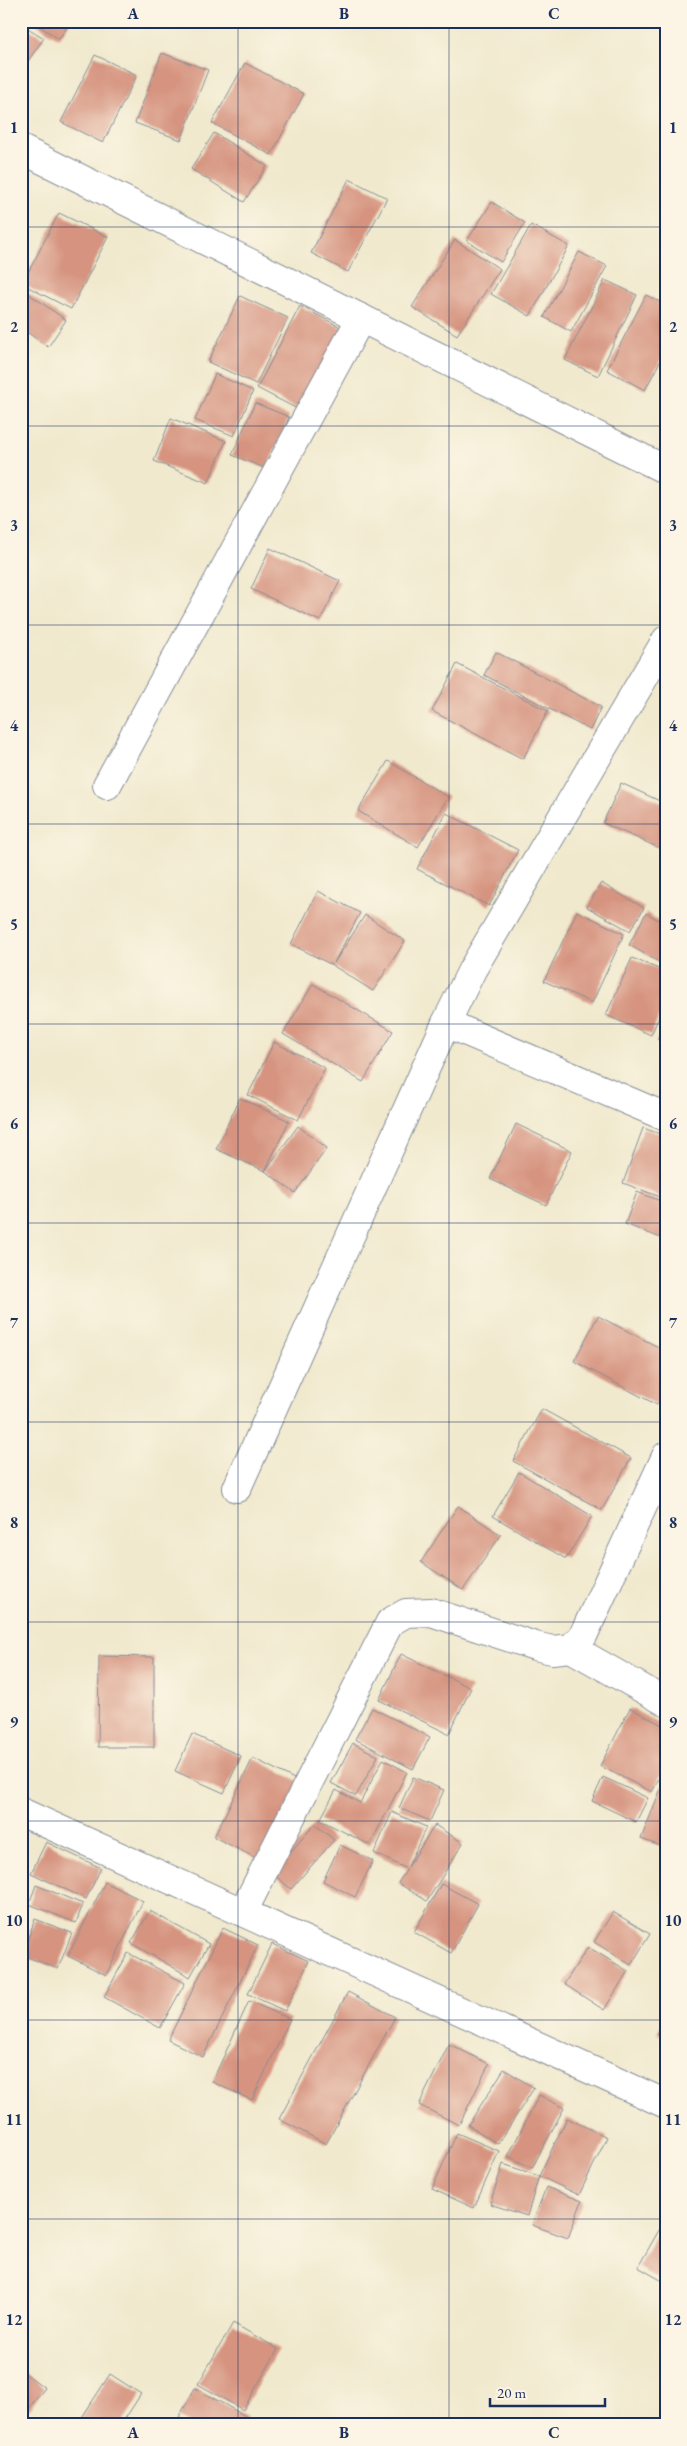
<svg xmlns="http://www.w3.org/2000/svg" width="687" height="2446" viewBox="0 0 687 2446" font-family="'EB Garamond',serif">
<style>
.building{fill:#d69480}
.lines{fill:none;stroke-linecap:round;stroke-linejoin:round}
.minor-casing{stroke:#868c96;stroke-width:30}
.minor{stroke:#fff;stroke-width:28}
.grid{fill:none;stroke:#1b2f5e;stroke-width:1;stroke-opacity:0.55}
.neatline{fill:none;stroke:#1b2f5e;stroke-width:2}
.grid-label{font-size:16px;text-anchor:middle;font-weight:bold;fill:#1b2f5e}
</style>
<rect width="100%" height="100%" fill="#fcf5e5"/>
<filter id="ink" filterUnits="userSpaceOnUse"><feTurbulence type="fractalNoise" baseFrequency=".02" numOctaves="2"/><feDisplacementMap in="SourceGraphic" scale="10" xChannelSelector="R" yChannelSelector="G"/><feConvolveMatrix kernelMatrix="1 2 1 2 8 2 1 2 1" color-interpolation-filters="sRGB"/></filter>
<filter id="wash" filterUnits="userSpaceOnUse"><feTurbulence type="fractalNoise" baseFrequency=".0096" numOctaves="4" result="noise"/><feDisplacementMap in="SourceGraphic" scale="20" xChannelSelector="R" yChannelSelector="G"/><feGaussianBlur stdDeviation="1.12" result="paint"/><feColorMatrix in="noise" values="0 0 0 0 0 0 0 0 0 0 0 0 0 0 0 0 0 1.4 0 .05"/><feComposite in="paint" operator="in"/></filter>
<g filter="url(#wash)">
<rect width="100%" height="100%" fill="#f0e9cd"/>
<g id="blocks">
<g class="building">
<path d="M32,21H71L59,39Z"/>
<path d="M21,24L44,38L21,71Z"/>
<path d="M162,53L208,70L181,140L135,123Z"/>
<path d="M95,55L137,75L103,143L61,122Z"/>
<path d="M245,63L304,94L271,155L212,123Z"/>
<path d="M214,133L267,166L244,202L191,169Z"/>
<path d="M349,179L387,198L348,272L311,253Z"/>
<path d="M492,202L525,223L501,262L467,241Z"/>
<path d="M59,213L108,237L71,309L22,284Z"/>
<path d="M531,225L569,246L530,316L491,294Z"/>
<path d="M455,240L500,269L457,335L412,307Z"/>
<path d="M579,252L607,266L571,332L544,317Z"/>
<path d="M605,280L637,295L598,376L565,360Z"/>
<path d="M22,289L66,320L48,347L21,328Z"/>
<path d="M646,295L666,305V350L645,390L607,370Z"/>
<path d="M240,296L288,318L256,384L208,362Z"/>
<path d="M300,306L348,331L305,413L257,388Z"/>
<path d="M215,374L253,391L234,436L195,420Z"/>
<path d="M255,403L289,417L267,469L232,455Z"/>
<path d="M171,418L226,441L208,483L154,461Z"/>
<path d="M270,548L340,581L320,621L251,589Z"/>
<path d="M496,652L601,707L590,730L484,675Z"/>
<path d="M457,664L548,711L523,759L432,711Z"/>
<path d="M388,761L448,797L418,847L358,811Z"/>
<path d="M621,783L666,804V851L603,823Z"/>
<path d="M446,813L518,850L489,906L417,869Z"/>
<path d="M601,883L644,908L630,931L587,907Z"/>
<path d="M318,891L360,913L334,963L365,915L405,941L373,991L332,965L291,944Z"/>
<path d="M577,911L624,934L592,1003L544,981Z"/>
<path d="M646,913L666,924V966L629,945Z"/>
<path d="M632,958L666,972V1001L651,1035L606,1015Z"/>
<path d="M313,984L393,1031L363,1082L283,1034Z"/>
<path d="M666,1021V1043L657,1039Z"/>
<path d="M274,1042L325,1068L298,1120L248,1095Z"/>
<path d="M240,1098L289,1121L265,1171L216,1149Z"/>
<path d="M516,1124L572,1151L546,1205L490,1179Z"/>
<path d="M298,1126L327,1148L295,1193L265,1171Z"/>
<path d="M643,1128L666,1136V1199L623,1183Z"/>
<path d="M637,1192L666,1203V1240L625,1224Z"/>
<path d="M598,1316L666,1351V1389L657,1405L574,1361Z"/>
<path d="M542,1409L631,1458L602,1510L513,1461Z"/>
<path d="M519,1472L592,1516L566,1559L493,1516Z"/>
<path d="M458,1506L501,1535L463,1590L421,1562Z"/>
<path d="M401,1654L471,1688L449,1734L379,1700Z"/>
<path d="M99,1656L154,1657V1747H98Z"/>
<path d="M372,1708L430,1737L413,1769L355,1739Z"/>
<path d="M630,1708L666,1727V1765L652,1792L600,1766Z"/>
<path d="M192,1734L241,1756L224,1793L175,1771Z"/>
<path d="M353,1743L378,1756L356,1796L331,1783Z"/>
<path d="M253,1758L300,1782L260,1860L214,1837Z"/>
<path d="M383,1759L407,1772L370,1845L320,1820L336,1790L360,1803Z"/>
<path d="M413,1777L444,1790L430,1821L399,1808Z"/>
<path d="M603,1777L648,1798L636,1822L592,1801Z"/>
<path d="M662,1786L666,1787V1848L641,1839Z"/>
<path d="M392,1812L426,1827L408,1867L435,1825L463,1843L427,1901L398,1883L407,1869L374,1853Z"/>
<path d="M315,1824L334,1840L291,1889L272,1873Z"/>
<path d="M46,1842L101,1868L86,1899L31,1873Z"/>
<path d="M340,1845L373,1861L355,1897L323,1881Z"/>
<path d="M105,1882L143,1901L106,1975L68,1956Z"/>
<path d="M441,1884L478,1904L451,1953L414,1932Z"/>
<path d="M36,1885L83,1904L76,1923L29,1904Z"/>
<path d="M150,1911L209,1944L190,1977L131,1943Z"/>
<path d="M613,1912L650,1934L631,1965L594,1942Z"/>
<path d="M35,1919L72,1933L58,1969L22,1955Z"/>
<path d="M223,1928L258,1945L203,2057L168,2040Z"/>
<path d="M272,1944L309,1961L285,2011L248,1994Z"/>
<path d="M588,1947L628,1971L604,2010L564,1984Z"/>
<path d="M128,1953L185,1983L160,2028L104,1997Z"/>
<path d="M348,1992L395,2017L326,2144L279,2119Z"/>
<path d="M249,2001L290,2019L252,2100L212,2082Z"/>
<path d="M666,2015V2038L657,2034Z"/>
<path d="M449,2044L489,2064L459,2125L419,2105Z"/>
<path d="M504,2069L534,2088L498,2144L468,2125Z"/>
<path d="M539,2095L564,2108L532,2168L508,2156Z"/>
<path d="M567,2118L607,2137L579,2195L539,2176Z"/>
<path d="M457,2133L499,2151L474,2208L432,2189Z"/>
<path d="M503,2164L539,2176L527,2216L490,2204Z"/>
<path d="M546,2187L582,2201L568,2238L532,2225Z"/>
<path d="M666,2218V2283L638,2267Z"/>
<path d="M233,2323L278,2349L243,2410L198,2384Z"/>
<path d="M21,2370L45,2388L21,2418Z"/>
<path d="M110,2374L141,2394L121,2425H77Z"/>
<path d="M195,2388L247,2417L243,2425H192L179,2417Z"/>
</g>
</g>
</g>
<g filter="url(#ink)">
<use href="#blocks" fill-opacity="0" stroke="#868c96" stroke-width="1"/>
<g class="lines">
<defs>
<g id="minor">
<path d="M21,149L666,470"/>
<path d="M107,785L361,318"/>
<path d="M446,1023L666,1117"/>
<path d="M237,1488L446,1023L472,970L666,640"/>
<path d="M571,1648L666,1702"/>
<path d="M21,1812L666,2104"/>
<path d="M243,1912L390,1622L406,1613L431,1612L535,1646L552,1650L571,1648L583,1636L666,1456"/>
</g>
</defs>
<use href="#minor" class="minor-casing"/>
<use href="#minor" class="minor"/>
</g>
</g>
<path class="grid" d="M238,21V2425M449,21V2425M21,227H666M21,426H666M21,625H666M21,824H666M21,1024H666M21,1223H666M21,1422H666M21,1622H666M21,1821H666M21,2020H666M21,2219H666"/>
<rect width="687" height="2446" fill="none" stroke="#fcf5e5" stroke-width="55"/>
<path d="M490 2398v8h115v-8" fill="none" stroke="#1b2f5e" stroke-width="2.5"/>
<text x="497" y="2398" font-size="15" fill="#1b2f5e" stroke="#fcf5e5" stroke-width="4" paint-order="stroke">20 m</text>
<rect x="28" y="28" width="632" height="2390" class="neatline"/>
<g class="grid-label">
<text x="133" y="19">A</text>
<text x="344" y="19">B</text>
<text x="554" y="19">C</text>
<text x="14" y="133">1</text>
<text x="673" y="133">1</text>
<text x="14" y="332">2</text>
<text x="673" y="332">2</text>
<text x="14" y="531">3</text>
<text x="673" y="531">3</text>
<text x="14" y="731">4</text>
<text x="673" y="731">4</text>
<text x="14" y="930">5</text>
<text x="673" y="930">5</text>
<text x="14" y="1129">6</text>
<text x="673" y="1129">6</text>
<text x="14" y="1328">7</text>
<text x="673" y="1328">7</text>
<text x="14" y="1528">8</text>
<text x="673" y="1528">8</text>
<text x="14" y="1727">9</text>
<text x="673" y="1727">9</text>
<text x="14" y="1926">10</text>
<text x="673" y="1926">10</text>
<text x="14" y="2125">11</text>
<text x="673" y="2125">11</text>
<text x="14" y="2325">12</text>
<text x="673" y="2325">12</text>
<text x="133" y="2438">A</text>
<text x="344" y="2438">B</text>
<text x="554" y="2438">C</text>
</g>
</svg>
